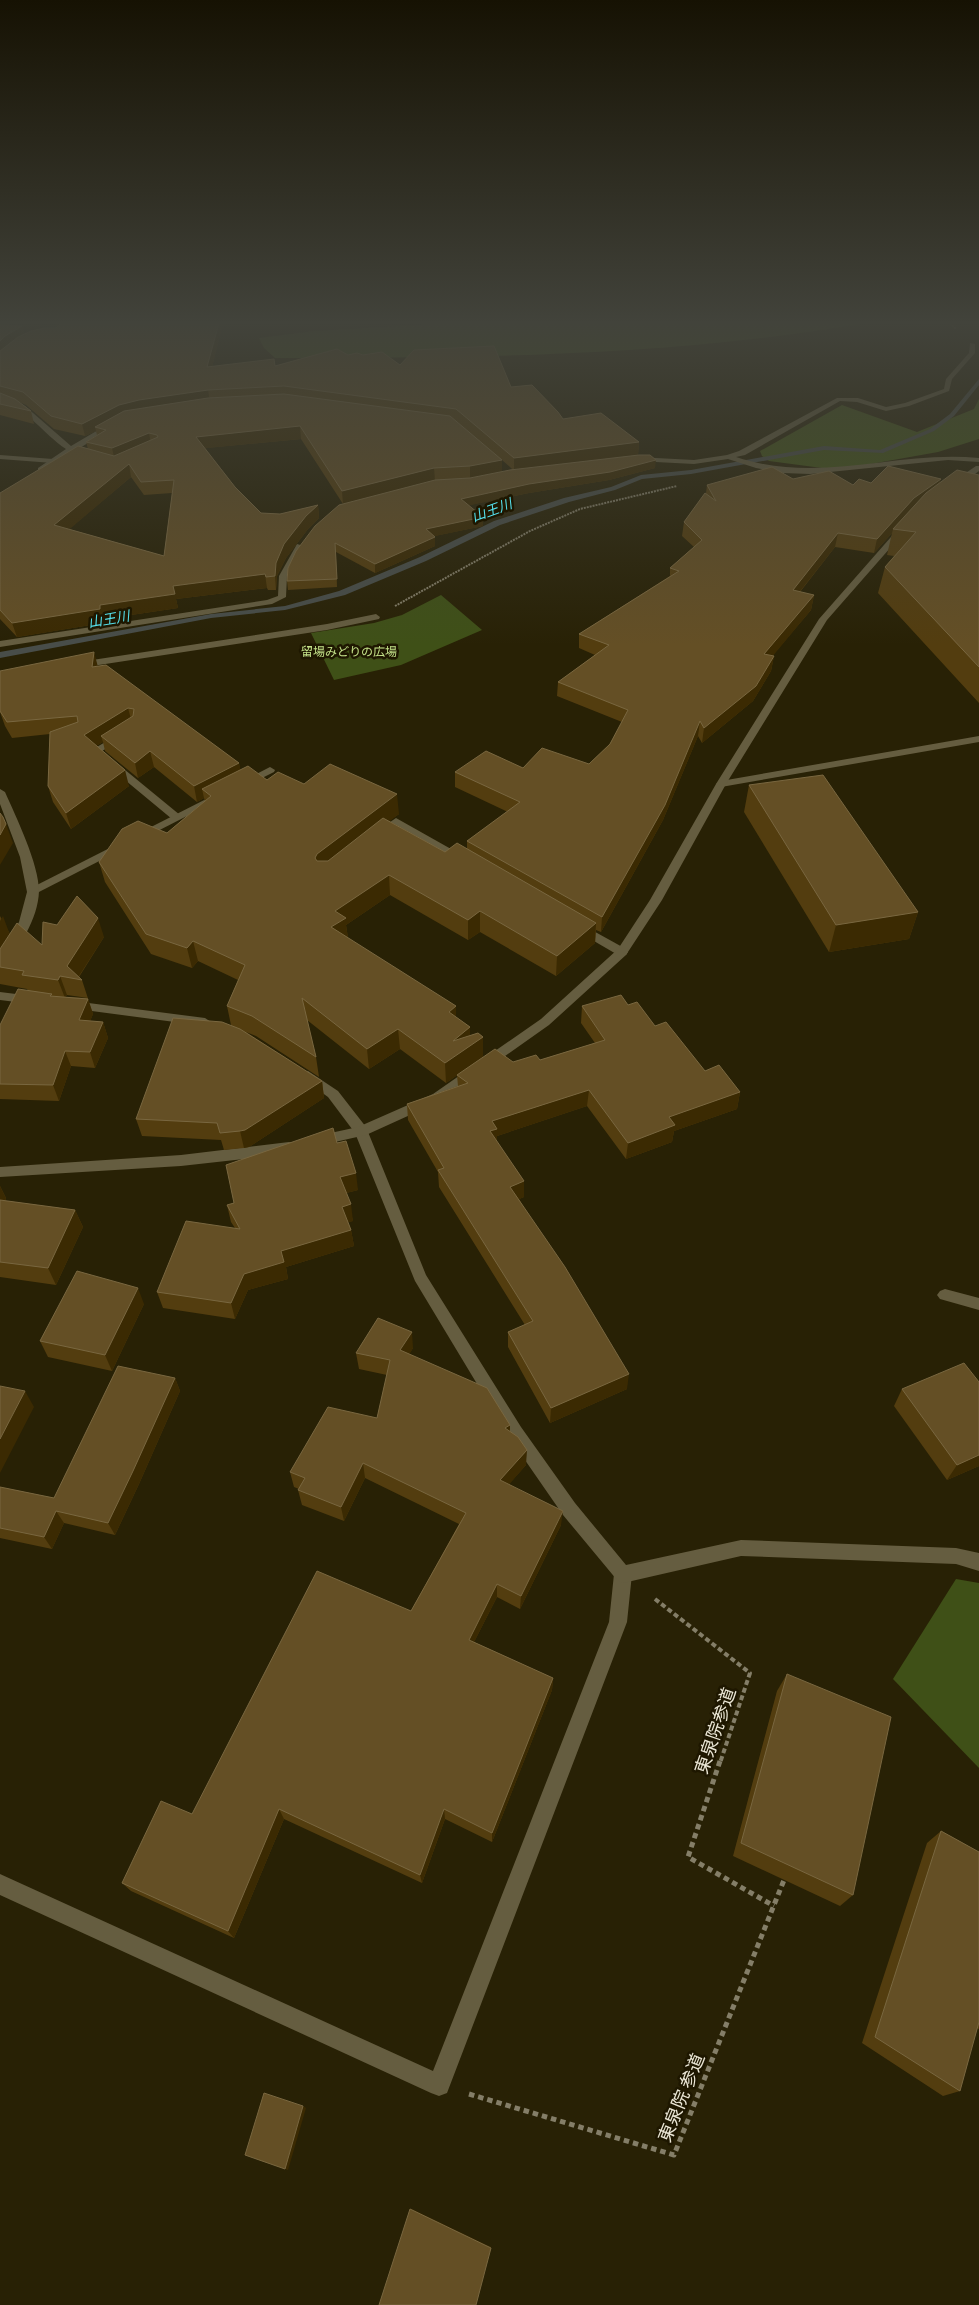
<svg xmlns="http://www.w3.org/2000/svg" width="979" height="2305" viewBox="0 0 979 2305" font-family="'Source Sans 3','Noto Sans JP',sans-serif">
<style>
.green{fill:#3f5017}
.forest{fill:#435517}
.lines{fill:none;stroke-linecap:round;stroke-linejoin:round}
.stream{fill:#484d49;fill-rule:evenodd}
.path-far2{stroke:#847e68;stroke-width:2;stroke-dasharray:2 1;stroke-linecap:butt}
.path-far1{stroke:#847e68;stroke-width:4;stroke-dasharray:5 3;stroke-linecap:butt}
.path{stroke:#847e68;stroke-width:5;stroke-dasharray:5.5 4;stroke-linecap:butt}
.service{fill:#655d40;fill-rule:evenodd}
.minor{fill:#655d40;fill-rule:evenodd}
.tertiary{fill:#655d40;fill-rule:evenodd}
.wall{fill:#533d0f;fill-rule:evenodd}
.shaded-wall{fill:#3b2a02}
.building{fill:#644f25;stroke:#796740;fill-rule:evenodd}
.labels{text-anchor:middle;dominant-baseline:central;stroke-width:5;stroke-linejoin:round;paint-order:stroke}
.far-park-label{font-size:12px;fill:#c3e188;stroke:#1e1700}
.far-water-label{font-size:14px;font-style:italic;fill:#55dfeb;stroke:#1e1700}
.near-street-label{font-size:18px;fill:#ece8d7;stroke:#1e1700}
</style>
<rect width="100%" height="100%" fill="#282105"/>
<g class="green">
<path d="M441,595L482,630L401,665L334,680L311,633L374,623L402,615Z"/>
<path d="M956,1579L979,1583V1768L893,1679Z"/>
</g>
<g class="forest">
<path d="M452,323H865C671,357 472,358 275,358L264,348L259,338L314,331Z"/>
<path d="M979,399V439L938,452L837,470L769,461L762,456L760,451L842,405L917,432L974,409Z"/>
</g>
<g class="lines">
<path class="stream" d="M979,379V385L954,416L934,431L883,453L824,450L691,474L642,479L615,490L569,502L500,525L426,561L345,595L285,610L211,618L0,658V652L211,614L285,606L339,591L420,557L494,521L564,498L611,487L641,475L691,470L824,446L880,450L930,429L950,414Z"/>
<g class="path-far2">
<path d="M950,323L956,329"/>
<path d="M395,606L530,531L580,509L677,486"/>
</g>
<path class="path-far1" d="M655,1599L750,1673L720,1763"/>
<g class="path">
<path d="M720,1761L688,1857L774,1906"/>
<path d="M469,2094L674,2155L784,1880"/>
</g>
<g class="service">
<path d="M970,343L975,344V353L952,379L949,391L909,406L886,411L857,402L840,401L745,455L736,457C821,485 895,450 979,458V462L948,460L810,474L783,473L756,468L728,459L694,464L637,461L633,459L637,457L694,460L727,455L739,451L837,398H858L886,407L905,403L944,389L946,379L969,353Z"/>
<path d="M0,455L53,459L57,461L53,463L0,459Z"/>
<path d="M376,614L380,617L379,619L327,630L79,668L74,665L79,662L327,624Z"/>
<path d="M119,734L124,737L123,739L102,751L180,815V819H172L90,751Z"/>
<path d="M979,736V742L721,787L716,784L721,781Z"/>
<path d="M396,818L467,858L469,860L463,863L459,862L397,826L382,837H374V833Z"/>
<path d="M579,923L626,949L628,952L626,955H618L575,930L573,927L575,924Z"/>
<path d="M945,1289L979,1298V1310L940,1299L937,1295L940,1291Z"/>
<path d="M623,1565L629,1568L632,1574L627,1622L447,2093L439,2096L431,2093L0,1895V1874L433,2071L609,1622L614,1574L617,1568Z"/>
</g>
<g class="minor">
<path d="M0,398L25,406L71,446L110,423L117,425L41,472H38V468L66,449C42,433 29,409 0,402Z"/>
<path d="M297,544L304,546L287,576L286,597L272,604L0,647V641L267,600L278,596L279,576Z"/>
<path d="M270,767L275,770L274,772L248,785L244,786L239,783Z"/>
<path d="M218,793L222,794V798L37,893L33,894L27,890Z"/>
<path d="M0,992L32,996L38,1000L32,1004L0,1000Z"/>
<path d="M73,1001L205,1018L211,1022L205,1026L69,1008L67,1005L69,1002Z"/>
<path d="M308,1071L338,1091L366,1127L426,1275L521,1427L575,1503L626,1565L741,1540L956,1548L979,1553V1571L956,1564L741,1556L623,1583L617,1580L563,1515L509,1437L415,1281L355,1133L328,1097L303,1079L301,1076L303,1073Z"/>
</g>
<g class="tertiary">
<path d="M976,466H979V471L960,485H954V481Z"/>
<path d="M898,529L905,531L827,620L726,784L662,900L626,955L549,1025L443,1100L366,1135L317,1146L312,1145L310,1141L312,1137L358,1127L433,1094L541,1019L618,949L650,900L716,784L819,619Z"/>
<path d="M0,789L5,792C16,817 39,864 39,891C38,920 19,946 4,969L0,970V957L19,922L27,892L20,857L0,804Z"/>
<path d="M289,1142L294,1143L296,1147L294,1151L253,1158L181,1166L0,1177V1167L181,1155Z"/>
</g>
</g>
<g class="wall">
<path d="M64,323H223L212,367L275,366L348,355H363L400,365L511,387L563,419L639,442L638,455L655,468L609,480L529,493L469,505L483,526L434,536L435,546L375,573L336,552L337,587L288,590L287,581L379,495L343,504L301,439L205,448L235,487L261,513L280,514L318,505L319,518L308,529L286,558L277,576L276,590H268L267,588L176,599L178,608L104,619L103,623L17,637L0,619V493L88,449L86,442L97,435L96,431L85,436L54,429L26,405L19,402L31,411L34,424L0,415V325L22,326L24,334L56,328ZM455,421H456L486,447ZM502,460L510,467L512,469L502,472ZM131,477L144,495L172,493L164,556L69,529Z"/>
<path d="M979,475V703L878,593L885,567L894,556L887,555L892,533L874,553L835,547L800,592L814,595L811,610L772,656H774L771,671L753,701L702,743L698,736L663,820L601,932L596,930L595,943L556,976L480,932L468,940L390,895L346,925L348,938L470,1027V1036L483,1037V1057L446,1083L400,1049L369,1069L307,1020L316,1057L319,1077L256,1036L246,1032L322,1081L324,1098L249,1147L244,1148L224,1150L221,1140L142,1136L136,1119L231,1025L227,1006L238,980L198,961L192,968L151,954L105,882L99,862L167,833L205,801L204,798L197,802L154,767L138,778L105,751L103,742L96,746L129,786L71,829L53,802L48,786L50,734L12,738L5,726L0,712L98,666L239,763L240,770L267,780L304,784L399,814L389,821L445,852L467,849V841L508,812L455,787V772L589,764L610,744L622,722L557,696L558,682L595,655L579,648V634L670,576V568L694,547L682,536L684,522L706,493L707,485L793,479L853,485L871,483L940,482Z"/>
<path d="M749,785L918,912L909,939L829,952L744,812Z"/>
<path d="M0,916L10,934L42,945L104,937L79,977L82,980L93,1014L90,1021L103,1022L108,1038L95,1068L71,1066L59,1101L0,1099V1100V1025L28,991L27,989L0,984ZM67,995L88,998L65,997Z"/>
<path d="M628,1005L655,1026L705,1071L740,1092L737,1109L674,1131L672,1142L626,1159L587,1106L497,1136V1142L524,1181V1197L519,1199L627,1389L550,1423L508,1347V1332L525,1325L439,1187L438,1172L408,1120L407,1104L458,1086L457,1075L513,1062L540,1060L595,1043L581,1023L582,1006Z"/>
<path d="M337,1143L358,1190L346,1193L353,1221L348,1222L351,1230L354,1246L286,1267L288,1279L248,1290L235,1319L163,1308L157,1292L235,1228L231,1222L227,1205L234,1203Z"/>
<path d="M0,1186L6,1198L5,1201L75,1210L83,1227L56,1285L0,1277Z"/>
<path d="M144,1304L112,1371L48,1357L40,1341Z"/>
<path d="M413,1348L409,1354L510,1425V1431L526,1465L509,1484L561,1525L520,1609L497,1597L474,1642L553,1678L552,1690L492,1842L445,1819L422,1883L284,1819L234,1938L131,1891L122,1883L192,1814L411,1611L459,1524L365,1478L344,1521L302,1505L298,1490L299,1489L294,1487L290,1472L377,1418L387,1375L359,1369L356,1353Z"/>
<path d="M175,1378L180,1391L139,1484L115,1535L64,1523L52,1549L0,1538V1487L54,1498Z"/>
<path d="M979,1382V1466L947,1480L894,1406L902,1389Z"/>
<path d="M787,1674L853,1895L840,1906L733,1856L777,1691Z"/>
<path d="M941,1831L979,1852V2029L977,2028L960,2091L943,2096L862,2043L927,1843Z"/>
</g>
<g class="shaded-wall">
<path d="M219,323H223L209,379L207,367Z"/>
<path d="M22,326L25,338L0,355V341L5,336Z"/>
<path d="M208,390L210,402L95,427L96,431L85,436L82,424L119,405L139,400Z"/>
<path d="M300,426L301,439L198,449L196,437Z"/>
<path d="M149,433L151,445L115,461L112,448Z"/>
<path d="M639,442L638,455L514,471V458Z"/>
<path d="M502,460V473L470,479V466Z"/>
<path d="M656,460L655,468L609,480L529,493L461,507V499L529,484Z"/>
<path d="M129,464L131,477L58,539L54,525Z"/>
<path d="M434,468L435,481L343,504L342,491Z"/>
<path d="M941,479L937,492L893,529L892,533L874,553L877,539L914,498Z"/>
<path d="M318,505L319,518L308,529L286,558L277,576L276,590L275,576L276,563L284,544L306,516Z"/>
<path d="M483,517V526L426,538V529Z"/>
<path d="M838,533L835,547L790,604L793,590Z"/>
<path d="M435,537V546L375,573V564Z"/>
<path d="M265,574L267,588L176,599L178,608L104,619L103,623L17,637L12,623L100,605L173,586Z"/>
<path d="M814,595L811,610L762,669L764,654Z"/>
<path d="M94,652L98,667H92Z"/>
<path d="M774,656L771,671L753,701L702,743L704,728Z"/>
<path d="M128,708L132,723L101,736L103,742L88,751L84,735Z"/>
<path d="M700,721L698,736L663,820L601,932L602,917Z"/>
<path d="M150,751L154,767L138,778L135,763Z"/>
<path d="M239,763L242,779L202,789L204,798L197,802L194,786Z"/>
<path d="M125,770L129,786L71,829L66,813Z"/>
<path d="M397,794L399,814L320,875L315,858L317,854Z"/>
<path d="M6,824L13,843L0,865V835Z"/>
<path d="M389,875L390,895L346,925L348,938L331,927L335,911Z"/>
<path d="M480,911V932L468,940V920Z"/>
<path d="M918,912L909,939L829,952L836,925Z"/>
<path d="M3,916L10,935L0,953V921Z"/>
<path d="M98,918L104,937L77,979L67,966Z"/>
<path d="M596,923L595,943L556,976L557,956Z"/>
<path d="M193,941L198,961L192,968L187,948Z"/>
<path d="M60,976L67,995L65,998L58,980Z"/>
<path d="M88,999L93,1014L84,1036L79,1020Z"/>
<path d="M456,1006V1027L449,1012Z"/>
<path d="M103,1022L108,1038L95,1068L90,1052Z"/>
<path d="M470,1027V1046L483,1037V1057L446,1083L445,1063L453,1041Z"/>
<path d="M398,1029L400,1049L369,1069L367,1049Z"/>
<path d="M65,1051L71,1066L59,1101L53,1085Z"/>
<path d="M322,1081L324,1098L249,1147L244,1148L240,1131Z"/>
<path d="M589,1090L587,1106L497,1136V1145L490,1131L492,1121Z"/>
<path d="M740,1092L737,1109L674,1131L672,1142L626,1159L628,1143L669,1117Z"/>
<path d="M356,1173L358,1190L342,1194L340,1177Z"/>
<path d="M524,1181V1197L510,1203V1187Z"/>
<path d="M0,1186L6,1198L0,1211Z"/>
<path d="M351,1204L353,1221L345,1223L342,1207Z"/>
<path d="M75,1210L83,1227L56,1285L48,1268Z"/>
<path d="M351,1230L354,1246L286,1267L288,1279L248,1290L235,1319L231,1303L244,1274L281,1251Z"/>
<path d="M138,1288L144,1304L112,1371L105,1355Z"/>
<path d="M412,1332L413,1348L402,1367L400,1350Z"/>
<path d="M629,1374L627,1389L550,1423L551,1408Z"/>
<path d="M175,1378L180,1391L139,1484L115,1535L108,1523Z"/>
<path d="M25,1391L34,1407L0,1473V1439Z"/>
<path d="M510,1425L509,1441L505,1428Z"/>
<path d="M527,1450L526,1465L500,1495V1480Z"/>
<path d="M979,1455V1466L947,1480L957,1465Z"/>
<path d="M363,1463L365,1478L344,1521L341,1507Z"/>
<path d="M56,1511L64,1523L52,1549L44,1537Z"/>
<path d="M563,1511L561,1525L520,1609L521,1596Z"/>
<path d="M497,1584V1597L469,1652V1640Z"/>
<path d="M553,1678L552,1690L492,1842V1833Z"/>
<path d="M279,1809L284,1819L234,1938L228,1931Z"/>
<path d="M444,1809L445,1819L422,1883L420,1875Z"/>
<path d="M303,2106L306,2108L288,2170L285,2169Z"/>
<path d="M410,2209H412L491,2247V2248Z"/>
</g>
<g class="building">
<path d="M61,323H219L207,367L274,359L275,366L337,349L348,355L357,353L363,355L382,352L400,365L414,350L494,346L511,387L532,385L558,412L563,419L601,413L639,442L514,458L456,409L284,386L208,390L139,400L119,405L82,424L51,416L23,392L0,386V351L18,337L31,331L45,328H56Z"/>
<path d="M0,325L22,326L5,336L0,341Z"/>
<path d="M0,393L15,399L31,411L0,404Z"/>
<path d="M284,394L450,416L502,460L470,466L434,468L342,491L300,426L196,437L235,487L261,513L280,514L318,505L306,516L284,544L276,563L275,576L266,577L265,574L173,586L175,594L100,605V609L12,623L0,610V493L78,446L114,456L158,437L157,435L149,433L112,448L86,442L106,430L95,427L124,411L208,398ZM129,464L141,482L174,480L164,556L54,525Z"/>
<path d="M639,455H650L656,460L610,472L529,484L461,499L483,517L426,529L435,537L375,564L335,543L337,579L287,581L288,568L296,551L315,526L339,505L435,480L470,478L510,470Z"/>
<path d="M888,466L941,479L914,498L877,539L838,533L793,590L814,595L764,654L774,656L756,686L704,728L700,721L665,805L602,917L467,841L520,802L455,772L486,751L523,768L542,748L589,764L610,744L628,710L558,682L609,645L579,634L679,571L670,568L702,540L684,522L705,493L716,501L707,485L772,467L793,479L829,471L853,485L859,479L871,483Z"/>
<path d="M957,470L979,475V667L885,567L916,532L893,529L926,493Z"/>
<path d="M94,652L92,667L106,665L239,763L194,786L150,751L135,763L101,736L133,716L134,709L128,708L84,735L125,770L66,813L48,786L50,732L78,722L77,716L7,722L0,711V671Z"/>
<path d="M330,764L397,794L317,854L315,858L317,861H328L383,818L445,852L457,843L596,923L557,956L480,911L468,920L389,875L335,911L346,918L331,927L456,1006L449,1012L470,1027L453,1041L478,1033L483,1037L445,1063L398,1029L367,1049L302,998L316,1057L252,1016L227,1006L245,965L193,941L187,948L146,934L99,862L122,829L138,821L167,833L211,796L202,789L248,766L267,780L278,772L304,784Z"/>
<path d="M823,775L918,912L836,925L749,785Z"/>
<path d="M0,813L3,817L6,824L0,835Z"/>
<path d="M77,896L98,918L67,966L82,980L60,976L58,980L22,975L24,971L0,967V949L17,923L42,945L43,922L57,925Z"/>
<path d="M18,989L52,994L50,996L88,999L79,1020L103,1022L90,1052L65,1051L53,1085L0,1084V1025Z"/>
<path d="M621,995L628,1005L637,1002L655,1026L666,1022L705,1071L719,1065L740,1092L669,1117L675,1125L628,1143L589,1090L492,1121L497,1129L490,1131L524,1181L510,1187L565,1267L629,1374L551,1408L508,1332L533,1321L438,1170L444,1168L407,1104L468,1083L457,1075L495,1049L513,1062L536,1055L540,1060L605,1040L582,1006Z"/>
<path d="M173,1018L222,1022L240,1029L322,1081L245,1130L240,1131L220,1133L217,1123L136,1119Z"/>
<path d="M333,1128L337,1143L346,1141L356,1173L340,1177L351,1204L342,1207L351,1230L281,1251L284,1262L244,1274L231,1303L157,1292L186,1221L240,1229L227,1205L234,1203L226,1165Z"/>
<path d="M0,1200L75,1210L48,1268L0,1262Z"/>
<path d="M77,1271L138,1288L105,1355L40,1341Z"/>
<path d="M378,1318L412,1332L400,1350L487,1388L510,1425L505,1428L518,1437L527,1450L500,1480L563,1511L521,1596L497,1584L469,1640L553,1678L492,1833L444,1809L420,1875L279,1809L228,1931L122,1883L161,1801L192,1814L317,1571L411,1611L466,1513L363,1463L341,1507L298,1490L305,1478L290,1472L328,1407L377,1418L390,1360L356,1353Z"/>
<path d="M964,1363L979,1382V1455L957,1465L902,1389Z"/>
<path d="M118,1366L175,1378L133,1471L108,1523L56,1511L44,1537L0,1528V1487L54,1498Z"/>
<path d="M0,1386L25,1391L0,1439Z"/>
<path d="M787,1674L891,1717L853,1895L741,1843Z"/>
<path d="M941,1831L979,1852V2022L960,2091L875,2037Z"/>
<path d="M264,2093L303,2106L285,2169L245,2155Z"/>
<path d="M410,2209L491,2248L476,2305H379Z"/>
</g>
<linearGradient id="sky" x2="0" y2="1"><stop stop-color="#161203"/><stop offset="0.5" stop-color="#42433b"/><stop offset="1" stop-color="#42433b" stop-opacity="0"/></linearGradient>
<rect width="979" height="645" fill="url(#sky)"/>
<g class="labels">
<g class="far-park-label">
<text x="349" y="652">留場みどりの広場</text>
</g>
<g class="far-water-label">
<text transform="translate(492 511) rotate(-20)">山王川</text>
<text transform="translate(109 620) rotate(-10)">山王川</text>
</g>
<g class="near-street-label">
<text transform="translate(716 1731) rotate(-71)">東泉院参道</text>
<text transform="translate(682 2098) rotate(-68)">東泉院 参道</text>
</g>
</g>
</svg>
